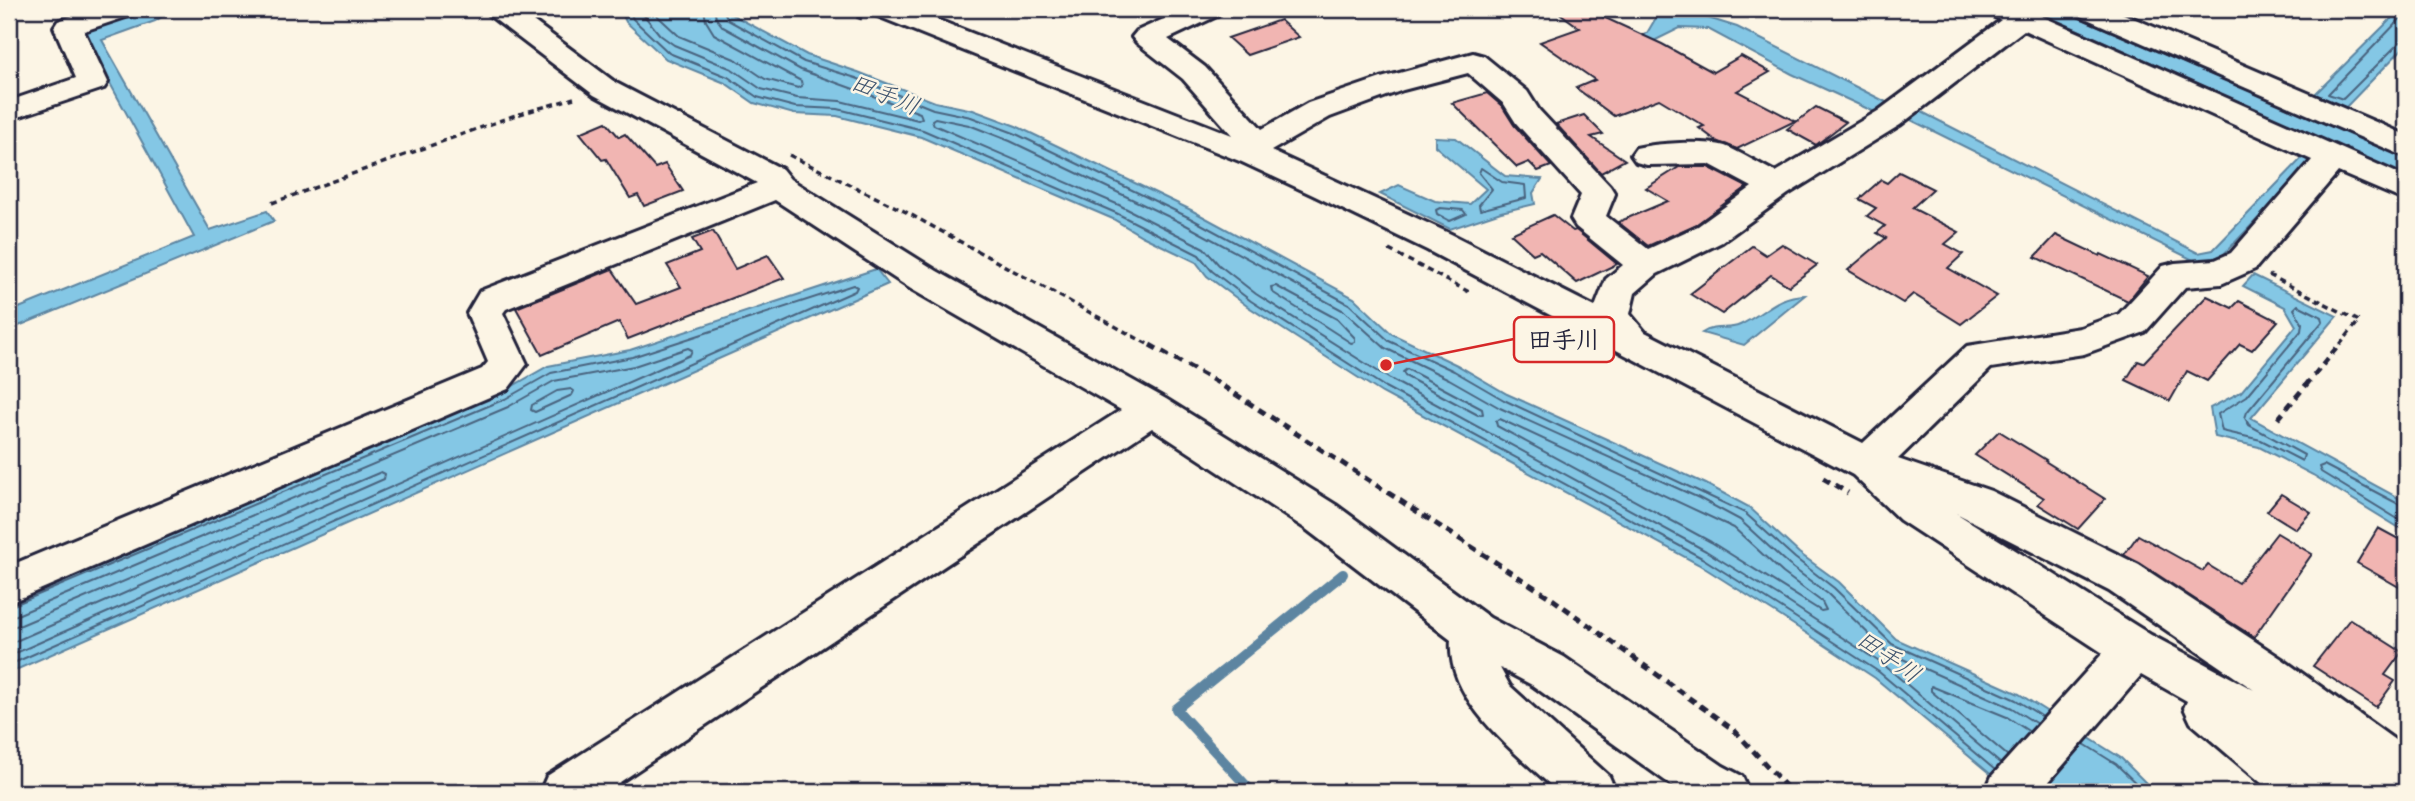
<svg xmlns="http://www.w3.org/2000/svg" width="2415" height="801" viewBox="0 0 2415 801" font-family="Dekko,'Klee One',sans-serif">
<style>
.water{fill:#84c7e5;stroke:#5d85a1;stroke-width:2}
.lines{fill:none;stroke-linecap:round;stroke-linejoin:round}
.shore{stroke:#49647f;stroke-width:2}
.stream{stroke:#5d85a1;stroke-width:10}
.building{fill:#f1b5b2;stroke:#22223b;stroke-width:2}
.minor-casing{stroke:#22223b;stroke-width:6}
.path-far1{stroke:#22223b;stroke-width:3.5;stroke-dasharray:6 4.5;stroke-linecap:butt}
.path{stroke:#22223b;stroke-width:5;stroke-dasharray:8 6;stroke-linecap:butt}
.minor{fill:#fcf5e5;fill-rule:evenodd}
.labels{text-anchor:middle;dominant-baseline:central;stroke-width:5;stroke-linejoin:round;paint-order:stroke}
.water-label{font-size:24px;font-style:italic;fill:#3f546e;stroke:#fcf5e5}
.leader{fill:none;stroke:#d62828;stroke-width:2.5}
.callout-dot{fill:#d62828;stroke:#fcf5e5;stroke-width:2.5}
.callout{fill:#fcf5e5;stroke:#d62828;stroke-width:2.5}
.callout-label{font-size:24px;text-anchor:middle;font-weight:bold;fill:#22223b}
</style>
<rect width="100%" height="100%" fill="#fcf5e5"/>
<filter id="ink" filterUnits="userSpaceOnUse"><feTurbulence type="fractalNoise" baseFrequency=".0143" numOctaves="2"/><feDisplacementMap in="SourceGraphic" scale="14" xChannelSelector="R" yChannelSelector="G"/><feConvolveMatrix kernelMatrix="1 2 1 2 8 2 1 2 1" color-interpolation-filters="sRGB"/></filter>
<g filter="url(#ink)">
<g class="water">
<path d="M136,9H174L155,21L102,40L210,230L267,211L274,221L9,330V312L194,237L82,32L91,24Z"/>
<path d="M620,9H729L731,14L807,55L858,72L935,102L973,110L1016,126L1191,210L1354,298L1392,334L1457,365L1507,394L1706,484L1749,507L1799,553L1839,582L1896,639L2019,694L2121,758L2155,792H2012L1875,678L1777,614L1698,564L1382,393L1247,306L1207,276L1196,262L1142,236L1113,219L921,137L837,116L794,114L754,103L725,83L666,59L626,22Z"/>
<path d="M1649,9H1679L1737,27L1892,105L1879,114L1792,74L1708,29L1680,28L1607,64L1601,59L1647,33L1657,16Z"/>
<path d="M2013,9H2075L2406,152V183Z"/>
<path d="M2401,9H2406V45L2344,109L2313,96Z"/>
<path d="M1918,110L2198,253L2213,250L2304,156L2314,160L2222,256L2204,261L2193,260L1907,118Z"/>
<path d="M1435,137L1456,138L1505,176L1542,179L1533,193L1535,204L1501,212L1450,229L1380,194L1399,185L1435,201L1470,204L1486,189L1435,146Z"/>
<path d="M876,269L888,284L9,673V601L502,392L548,366L630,350Z"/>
<path d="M2253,275L2337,316L2251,418L2406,502V532L2313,475L2259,447L2215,437L2210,408L2241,392L2296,326L2285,307L2243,286Z"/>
<path d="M1805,295L1744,345L1702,333C1716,324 1727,331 1740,325C1766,313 1775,296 1805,295Z"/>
</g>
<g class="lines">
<g class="shore">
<path d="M629,9L633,19L669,53L728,77L757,97L795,107L838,109L923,130L1116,213L1199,255L1212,271L1251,301L1385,387L1702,558L1781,608L1879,672L1995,770"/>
<path d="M639,9L660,35L674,45L732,69L761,89L797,98L840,101L918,120L922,118L920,113L801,70L723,27L716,18L714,9"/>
<path d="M650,9L679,36L737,60L765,79L798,88L802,86L801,81L714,34L706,21L704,9"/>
<path d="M723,9L728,20L804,62L856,78L933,109L971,117L1014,133L1188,217L1349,304L1389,341L1454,371L1504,400L1745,513L1795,558L1834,588L1892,644L2016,700L2043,717"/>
<path d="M2031,9L2235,100"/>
<path d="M2405,9L2403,16L2328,94L2343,99L2399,43L2406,41"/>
<path d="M2078,17L2405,158"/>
<path d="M1481,168L1502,182L1525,185L1526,198L1480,210L1479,205L1492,189L1479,173Z"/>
<path d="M1440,208L1463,210L1466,214L1450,221L1437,214L1436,210Z"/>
<path d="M1276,286L1337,319L1355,338V342L1351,343L1272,292L1271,287Z"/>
<path d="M2298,305L2322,317L2323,321L2247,412L2245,418L2249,425L2304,455L2302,461L2261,440L2222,431L2218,414L2247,396L2301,331L2302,323L2294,309Z"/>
<path d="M1407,369L1482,409L1483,414L1478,415L1405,376L1403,372Z"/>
<path d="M571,389L574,391L572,395L535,412L531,410L532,405L557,391Z"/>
<path d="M1500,419L1734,528L1783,573L1822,602L1826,610L1821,611L1711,542L1497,426L1496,421Z"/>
<path d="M2406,508L2324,465L2319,467L2321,472L2406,524"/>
<path d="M9,607L505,399L551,373L632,357L853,285L857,287L855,291L9,665"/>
<path d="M9,616L17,615L508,407L554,381L634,366L688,348L692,350L690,355L9,656"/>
<path d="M9,627L21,625L381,472L385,474L384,479L9,644"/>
<path d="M2084,744L2116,764L2145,792"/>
<path d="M2008,756L1931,691V686L2007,717L2030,732"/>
<path d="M2001,764L1884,665L1785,600L1706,551L1390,379L1256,294L1219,265L1204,248L1119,205L934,125L932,120L935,118L969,125L1010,141L1184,224L1344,311L1385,348L1449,379L1500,408L1699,498L1740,520L1789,565L1828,594L1887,652L2012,708L2037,724"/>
</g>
<path class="stream" d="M1252,792L1176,709L1343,574"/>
</g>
<g class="building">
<path d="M1554,9H1586L1662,44L1713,72L1741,56L1770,72L1737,91L1795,121L1737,149L1718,142L1699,128L1704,126L1659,99L1614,116L1576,88L1595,80L1540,42L1580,28Z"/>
<path d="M1280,20L1299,37L1247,55L1228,38Z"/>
<path d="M1487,93L1502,106L1514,125L1551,166L1538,171L1529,162L1517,167L1452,103Z"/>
<path d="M1816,107L1846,122L1816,145L1787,129Z"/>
<path d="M1584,115L1603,134L1591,137L1625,160L1601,173L1556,124Z"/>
<path d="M606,122L619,137L625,134L655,168L665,164L683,191L644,206L638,195L630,198L606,159L602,160L580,133Z"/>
<path d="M1679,167H1708L1747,187L1697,224L1648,246L1618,222L1668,201L1646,188Z"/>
<path d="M1899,172L1933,189L1912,208L1959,232L1945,244L1963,254L1948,268L1997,296L1961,324L1913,294L1903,303L1848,270L1886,238L1877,233L1885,226L1867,216L1876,208L1859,199L1881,180L1887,183Z"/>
<path d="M1553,215L1573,231L1576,230L1617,264L1577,283L1540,251L1533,254L1511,234Z"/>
<path d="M713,231L735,269L768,255L784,278L628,339L619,322L542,355L516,308L612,269L636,304L681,287L667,265L700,252L692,239Z"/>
<path d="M2056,235L2100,256L2101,254L2148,276L2128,301L2035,257Z"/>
<path d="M1782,244L1817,265L1789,286L1771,275L1722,314L1690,294L1752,246L1766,255Z"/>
<path d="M2207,296L2232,308L2239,301L2278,321L2252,350L2240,344L2207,381L2187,371L2170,401L2126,380L2138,361L2143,363Z"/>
<path d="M1999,431L2046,460L2045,461L2105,499L2078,529L2038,504L2044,498L1975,455Z"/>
<path d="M2281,494L2311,512L2296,529L2267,511Z"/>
<path d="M2378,528L2406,543V591L2357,563Z"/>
<path d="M2277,533L2312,554L2254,637L2124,555L2138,535L2203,571L2208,565L2238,583Z"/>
<path d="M2350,619L2402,652L2385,675L2395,681L2376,707L2313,666Z"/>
</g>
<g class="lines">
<defs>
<g id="minor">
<path d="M94,9H136L132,15L84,31L108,82L104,88L9,120V101L76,78L54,27L58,21Z"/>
<path d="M485,9H517L616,83L782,169L790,179L937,271L1166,399L1336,505L1490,618L1564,657L1723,766L1742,776L1749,792H1681L1532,685L1500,668L1510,686L1609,776L1616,792H1558C1517,753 1446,702 1451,640L1306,529L1152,428L605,792H540L547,776L1121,410L911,289L775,200L506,309L503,313L527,364L508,389L9,603V566L482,369L488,362L467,313L480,291L757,183L594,95L489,15Z"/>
<path d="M871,9H910L1232,135L1183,79L1137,43L1132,37L1137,31L1186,9H1223L1219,15L1168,39L1205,67L1262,129L1308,103L1381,78L1473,53L1484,56L1527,91L1539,110L1610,186L1615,194L1606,216L1648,249L1698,226L1752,187L1709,164L1647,165L1636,162L1631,155L1636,148C1656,143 1705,140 1725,146C1742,153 1759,164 1775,172L1878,111L2001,20L1991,15L1987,9H2024L2032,12L2406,177V201L2338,172L2255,269L2221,284L2185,287L2145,332L2084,354L1991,368L1898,459L1991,491L2139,565L2282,659L2406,748V792H2343L2328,782L2332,792H2272L2191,723L2184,708L2187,701L2141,675L2040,792H1985L1992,776L2103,653L1900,520L1853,475L1427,250L1313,195L1242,162L875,15ZM2024,30L2312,160L2231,253L2215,260L2175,263L2163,266L2119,314L2080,328L1967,346L1863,443L1645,332L1630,314L1635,293L1657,274L1722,242L1788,194L1900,125ZM1468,73L1504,104L1516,123L1581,195L1571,219L1576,227L1623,265L1606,279L1595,307L1451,234L1271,151L1330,117L1403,90ZM1956,513L2109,591L2254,690L2151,635Z"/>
<path d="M2074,9H2112L2406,135V157L2078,15Z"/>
</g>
</defs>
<use href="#minor" class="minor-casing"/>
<g class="path-far1">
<path d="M837,9L862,19"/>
<path d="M789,155L906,212L1153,347"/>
<path d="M272,203L513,116L574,98"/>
<path d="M1389,250L1471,293"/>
<path d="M2269,275L2359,321L2338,347"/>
</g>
<g class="path">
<path d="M1150,345L1215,381L1551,598L1735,731L1791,792"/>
<path d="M2278,419L2339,345"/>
<path d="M1823,478L1848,493"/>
</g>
<use href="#minor" class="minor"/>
</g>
</g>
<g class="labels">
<g class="water-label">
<text transform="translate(884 97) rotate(22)">田手川</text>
<text transform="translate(1887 659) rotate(35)">田手川</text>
</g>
</g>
<path class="leader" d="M1386 365L1514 339"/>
<circle class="callout-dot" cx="1386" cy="365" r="7"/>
<rect class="callout" x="1514" y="317" width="100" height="45" rx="7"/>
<g class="callout-label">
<text x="1564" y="348">田手川</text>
</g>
<rect width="2415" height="801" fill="none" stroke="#fcf5e5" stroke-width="35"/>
<rect x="18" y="18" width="2380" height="766" fill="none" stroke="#22223b" stroke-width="2.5" filter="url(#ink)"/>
</svg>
